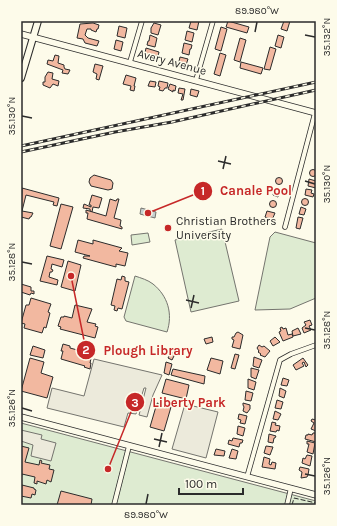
<svg xmlns="http://www.w3.org/2000/svg" width="337" height="526" viewBox="0 0 337 526" font-family="Karla,sans-serif">
<style>
.green{fill:#deebd1;stroke:#74746e}
.parking{fill:#eceadb;stroke:#74746e}
.water{fill:#c7d0d0;stroke:#74746e}
.building{fill:#f2b8a0;stroke:#2b2b2b}
.lines{fill:none;stroke-linecap:round;stroke-linejoin:round}
.street-casing{stroke:#2b2b2b;stroke-width:5.5}
.secondary-casing{stroke:#2b2b2b;stroke-width:7}
.primary-casing{stroke:#2b2b2b;stroke-width:8}
.street{stroke:#fdfbea;stroke-width:4}
.secondary{stroke:#fdfbea;stroke-width:5.5}
.primary{stroke:#fdfbea;stroke-width:6}
.rail-casing{stroke:#2b2b2b;stroke-width:3}
.rail{stroke:#fdfbea;stroke-width:1.5;stroke-dasharray:4.5;stroke-linecap:butt}
.fence{stroke:#2b2b2b;stroke-width:1;stroke-dasharray:5 2;stroke-linecap:butt}
.ticks{fill:none;stroke:#2b2b2b;stroke-width:1.5}
.poi-dot{fill:#c62828;stroke:#fdfbea;stroke-width:1.5}
.labels{text-anchor:middle;dominant-baseline:central;stroke-width:3;stroke-linejoin:round;paint-order:stroke}
.street-label{font-size:12px;fill:#2b2b2b;stroke:#fdfbea}
.poi-label{font-size:12px;fill:#2b2b2b;stroke:#fdfbea;text-anchor:start}
.leader{fill:none;stroke:#c62828;stroke-width:1.5}
.callout-dot{fill:#c62828;stroke:#fdfbea;stroke-width:1.5}
.mark-label{font-size:12px;text-anchor:middle;font-weight:bold;fill:#fff}
.callout-label{font-size:13px;text-anchor:middle;font-weight:bold;fill:#c62828;stroke:#fdfbea;stroke-width:3;stroke-linejoin:round;paint-order:stroke}
.neatline{fill:none;stroke:#2b2b2b;stroke-width:1.5}
.ticks-label{font-size:10px;text-anchor:middle;fill:#2b2b2b}
</style>
<rect width="100%" height="100%" fill="#fdfbea"/>
<g class="green">
<path d="M222,229L239,301L191,312L175,240Z"/>
<path d="M275,232L316,243V298L290,309L255,310L270,237Z"/>
<path d="M148,233L150,242L132,245L131,235Z"/>
<path d="M135,276C141,278 148,280 153,284C168,296 173,314 167,332L126,321L124,317Z"/>
<path d="M21,423L316,501V505H21Z"/>
</g>
<g class="parking">
<path d="M94,359L162,375L153,395L147,417L139,415L146,388H144L136,414L128,413L124,427L47,408L52,388L84,396Z"/>
<path d="M185,404L218,412L206,458L172,449Z"/>
<path d="M21,430L42,435L41,439L56,443L51,461L31,456L33,445L21,441Z"/>
</g>
<path class="water" d="M141,208L156,212L155,218L140,214Z"/>
<g class="building">
<path d="M191,21H199L197,30L189,28Z"/>
<path d="M228,21L249,27L247,33L226,27Z"/>
<path d="M284,21H290L287,31L281,29Z"/>
<path d="M93,23L99,25L98,29H97L96,32L91,30V29H87L85,35L88,38L99,41L97,46L85,43L83,39L77,38L80,24Z"/>
<path d="M154,23L161,25L158,35L151,33V28Z"/>
<path d="M119,26L127,28L125,38L117,36Z"/>
<path d="M221,27L227,29L221,51L215,49Z"/>
<path d="M187,31L194,33L192,42L185,40Z"/>
<path d="M150,35L157,38L155,47L147,45L148,41H149Z"/>
<path d="M278,35L284,37L281,48L275,46Z"/>
<path d="M240,38L246,40L240,62L234,60Z"/>
<path d="M116,40L123,42L121,51L114,49Z"/>
<path d="M184,43L192,45L191,49H190L189,55L182,53Z"/>
<path d="M270,47L276,49L270,70L264,69Z"/>
<path d="M146,48L159,52L158,56L153,55L152,60L144,58Z"/>
<path d="M220,53L226,55L220,76L214,74Z"/>
<path d="M55,55L59,56L58,63L64,65V67L65,69L70,70L68,74L62,73L63,70L47,64L48,60L53,61Z"/>
<path d="M180,57L188,59L185,68L178,66Z"/>
<path d="M241,62L263,68L261,74L240,68Z"/>
<path d="M95,64L103,66L99,80L96,79L97,74L93,72Z"/>
<path d="M48,72L53,73L52,79L59,81L58,86L53,84L50,88L43,85V82H45V77Z"/>
<path d="M126,75L136,78L134,86H135L134,91L130,90L131,86L123,84Z"/>
<path d="M150,81L156,82L155,87L148,86Z"/>
<path d="M159,81L168,83L167,88H165L163,91L159,90L160,87L158,86Z"/>
<path d="M170,84L176,86L175,91L173,90V92L168,89Z"/>
<path d="M179,88L185,89L183,100H181L183,94L178,93Z"/>
<path d="M191,89L199,91L197,97L190,95Z"/>
<circle cx="313" cy="173" r="3.5"/>
<path d="M94,175L111,180L113,183L112,189L108,190L91,186L89,182L90,178Z"/>
<circle cx="279" cy="181" r="3.5"/>
<path d="M309,179L316,181V188L308,186Z"/>
<path d="M22,188L59,198L57,206L53,205L54,202L26,195L22,211L33,213L31,217H30L29,219L21,217Z"/>
<path d="M275,188L280,190L278,197L273,195Z"/>
<path d="M306,189L312,190L311,193L314,194L313,197L305,195Z"/>
<path d="M92,195L102,198L99,208L93,207L92,212L90,211V209L83,208L84,204L91,207V205H89Z"/>
<circle cx="305" cy="202" r="3.5"/>
<path d="M110,199L116,201L117,199H119L114,218L121,220L120,226L122,227V229L87,219L88,213H86V210L106,216Z"/>
<circle cx="273" cy="204" r="3.5"/>
<path d="M61,204L73,207L61,249L50,246Z"/>
<path d="M301,207L306,209L304,215L299,214Z"/>
<path d="M267,211L275,213L272,220L265,217Z"/>
<path d="M298,217L303,218L300,229L296,228Z"/>
<path d="M78,240L93,244V240L122,248L119,251L128,253L125,266L116,264V267L83,258L84,256H90L75,252Z"/>
<path d="M47,256L64,260L62,267L52,264L51,269L53,270L52,272H50L49,277L58,280L57,285L40,281Z"/>
<path d="M68,261L81,265L75,291L61,287Z"/>
<path d="M122,276L125,277V281L129,282L122,309L118,308L117,311L114,310L115,306L111,305L117,279L121,280Z"/>
<path d="M21,284L31,287V291H34V294L31,293L30,295L21,292Z"/>
<path d="M31,298L51,304L48,312L50,313L46,328L44,327L42,333L24,328L25,324L21,323L26,305H29Z"/>
<path d="M75,305L92,309L87,322L96,324L95,326L98,327L95,338L60,329L61,327L58,326L61,317H64V316L72,318Z"/>
<path d="M310,320L312,325L309,326L311,330L304,333L302,328L306,325L304,322Z"/>
<path d="M282,327L283,329L286,328L288,335L292,334L293,337L283,341L279,332L281,331L280,328Z"/>
<path d="M298,328L301,334L293,336L292,331Z"/>
<path d="M238,332L243,335L240,349L232,347L234,340L232,339V337H234L236,333Z"/>
<path d="M212,337L213,342L206,344L204,339Z"/>
<path d="M275,337L280,342L273,346L270,341Z"/>
<path d="M63,344L70,346V348L92,354L90,363H91L90,369L84,367L85,366L61,359L63,351H61Z"/>
<path d="M259,345L262,347L264,346L270,351L265,357L260,355L261,354L258,352L259,351L257,348Z"/>
<path d="M33,346L45,350L43,358L30,355Z"/>
<path d="M171,352L175,354L172,360L168,358Z"/>
<path d="M235,354L239,355L235,369L231,368Z"/>
<path d="M254,357L262,360L259,368L253,366Z"/>
<path d="M30,358L44,362L41,373L53,377L47,398L21,391Z"/>
<path d="M211,358L223,361L220,374L207,370Z"/>
<path d="M303,358L308,365L306,367L304,362L302,363L304,366L296,370L293,365Z"/>
<path d="M166,362L172,364L169,375L164,373Z"/>
<path d="M251,368L259,370L256,379L251,377Z"/>
<path d="M173,369L205,376L204,384L171,375Z"/>
<path d="M283,378L289,380L287,386L281,385Z"/>
<path d="M166,379L189,385L186,399L162,393Z"/>
<path d="M248,379L256,382L254,390L248,388Z"/>
<path d="M280,388L286,391L284,398L279,396Z"/>
<path d="M246,391L253,393L251,401L245,400Z"/>
<path d="M277,400L283,402L281,409L275,408Z"/>
<path d="M157,403L171,407L164,431L150,427Z"/>
<path d="M243,403L250,405V409L247,413L243,411L244,407L243,405Z"/>
<path d="M275,411L281,414L278,420L273,419Z"/>
<path d="M239,414L247,416L245,424L240,423L241,420L238,419Z"/>
<path d="M312,419L316,420V431L311,429L314,423L311,421Z"/>
<path d="M272,422L276,423L275,425L280,426L279,431L277,430L276,432L270,431Z"/>
<path d="M238,426L245,428L243,436L237,434Z"/>
<path d="M313,433H316V442L305,439L306,435H308V434L312,435Z"/>
<path d="M269,434L276,436L275,438H274L273,443L268,442Z"/>
<path d="M233,438L243,440L242,443H240L239,447L228,444L229,440L232,441Z"/>
<path d="M307,441L315,443L313,454L307,452L309,444H307Z"/>
<path d="M21,446L29,448L25,462L39,465L40,460L42,461L41,463L50,465L49,469L54,470L51,482L47,480L46,484L37,481V484L34,483L35,477L22,474L21,480Z"/>
<path d="M266,446L273,447L270,455L264,453Z"/>
<path d="M216,449L225,451L224,456L214,455Z"/>
<path d="M232,449L238,451L236,459L229,458Z"/>
<path d="M307,455L312,456L310,466L302,463L303,458L305,459Z"/>
<path d="M264,457L270,459L269,464L271,465L272,462L276,463L275,469L262,467Z"/>
<path d="M300,467L309,469L308,475L307,477L301,478L302,472L299,470Z"/>
<path d="M22,485L34,488V489L36,490L35,495L32,494L31,498L21,496Z"/>
<path d="M61,491L92,499L91,505H57Z"/>
</g>
<g class="lines">
<defs>
<g id="street">
<path d="M130,62L142,21"/>
<path d="M196,80L213,21"/>
<path d="M285,227L315,113"/>
<path d="M247,477L280,360L291,354L316,345"/>
<path d="M114,505L129,446"/>
<path d="M287,505L291,488"/>
</g>
<g id="secondary">
<path d="M21,34L316,113"/>
<path d="M21,417L316,495"/>
</g>
<path id="primary" d="M21,78L38,21"/>
</defs>
<use href="#street" class="street-casing"/>
<use href="#secondary" class="secondary-casing"/>
<use href="#primary" class="primary-casing"/>
<use href="#street" class="street"/>
<use href="#secondary" class="secondary"/>
<use href="#primary" class="primary"/>
<defs>
<g id="rail">
<path d="M21,146L316,82"/>
<path d="M21,152L115,132L172,122L316,90"/>
</g>
</defs>
<use href="#rail" class="rail-casing"/>
<use href="#rail" class="rail"/>
<path class="fence" d="M292,505L294,498L316,503"/>
</g>
<path class="ticks" d="M255,32L257,22M305,35L315,37M22,116L32,118M218,161L231,164M223,169L226,156M305,181L315,184M22,262L32,264M186,300L199,303M191,308L194,295M305,328L315,330M22,408L32,411M154,439L167,442M159,447L162,433M305,474L315,476M146,504L148,494"/>
<circle class="poi-dot" cx="168" cy="228" r="4"/>
<g class="labels">
<g class="street-label">
<text transform="translate(172 62) rotate(15)">Avery Avenue</text>
</g>
<g class="poi-label">
<text x="176" y="221">Christian Brothers<tspan x="176" dy="14">University</tspan></text>
</g>
</g>
<path class="leader" d="M148 213L203 191M71 276L86 350M108 469L135 402"/>
<g class="callout-dot">
<circle cx="148" cy="213" r="4"/>
<circle cx="71" cy="276" r="4"/>
<circle cx="108" cy="469" r="4"/>
<circle cx="203" cy="191" r="10"/>
<circle cx="86" cy="350" r="10"/>
<circle cx="135" cy="402" r="10"/>
</g>
<g class="mark-label">
<text x="203" y="195">1</text>
<text x="86" y="354">2</text>
<text x="135" y="407">3</text>
</g>
<g class="callout-label">
<text x="256" y="195">Canale Pool</text>
<text x="148" y="355">Plough Library</text>
<text x="189" y="407">Liberty Park</text>
</g>
<rect width="337" height="526" fill="none" stroke="#fdfbea" stroke-width="44"/>
<path d="M179 488v6h64v-6" fill="none" stroke="#2b2b2b" stroke-width="2"/>
<text x="185" y="488" font-size="12" fill="#2b2b2b" stroke="#fdfbea" stroke-width="3" paint-order="stroke">100 m</text>
<rect x="22" y="22" width="293" height="482" class="neatline"/>
<g class="ticks-label">
<text x="257" y="14">89.980°W</text>
<text transform="translate(326 37) rotate(-90)" y="4">35.132°N</text>
<text transform="translate(11 116) rotate(-90)" y="4">35.130°N</text>
<text transform="translate(326 184) rotate(-90)" y="4">35.130°N</text>
<text transform="translate(11 262) rotate(-90)" y="4">35.128°N</text>
<text transform="translate(326 330) rotate(-90)" y="4">35.128°N</text>
<text transform="translate(11 408) rotate(-90)" y="4">35.126°N</text>
<text transform="translate(326 476) rotate(-90)" y="4">35.126°N</text>
<text x="146" y="518">89.980°W</text>
</g>
</svg>
